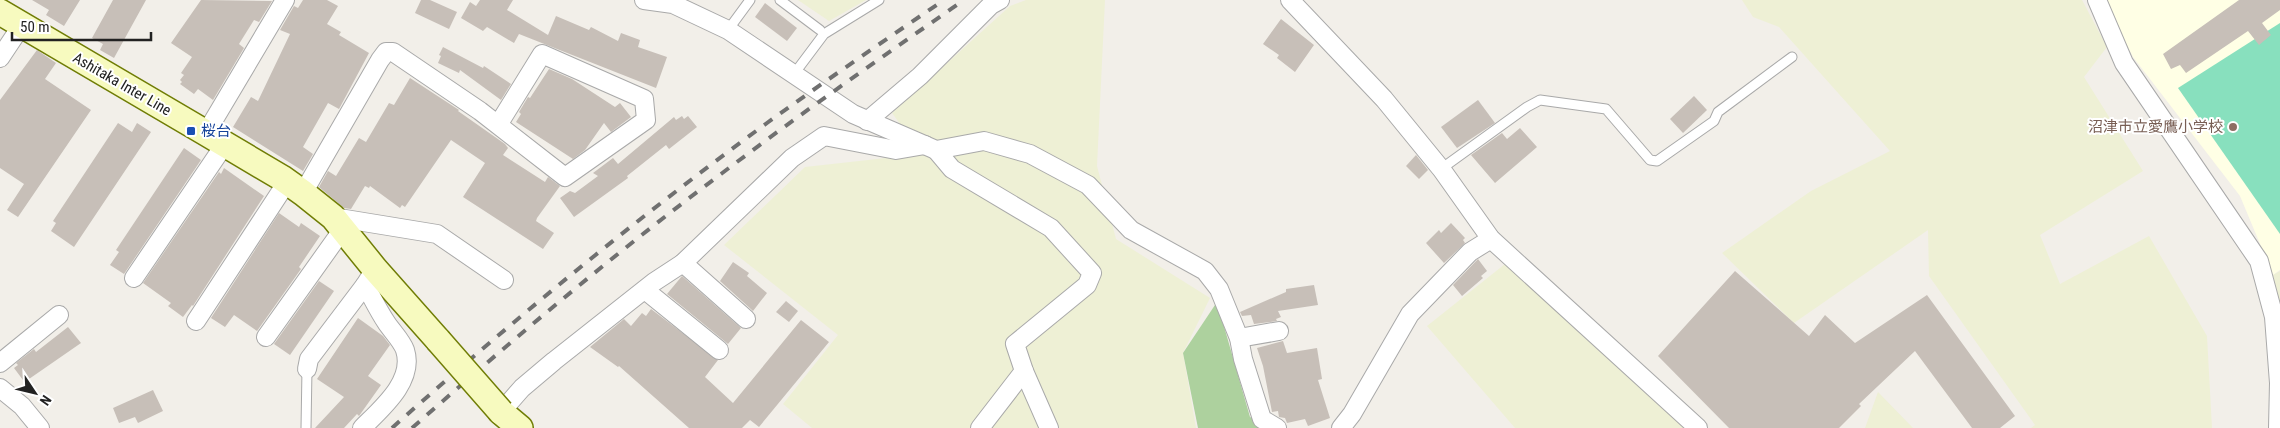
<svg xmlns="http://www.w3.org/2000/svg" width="2280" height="428" viewBox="0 0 2280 428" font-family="'Roboto Condensed','Noto Sans JP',sans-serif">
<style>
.education{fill:#ffffe5}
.farmland{fill:#eef0d5}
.forest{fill:#add19e}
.pitch{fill:#88e0be}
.building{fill:#c7bfb8}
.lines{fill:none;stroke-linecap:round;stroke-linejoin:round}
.service-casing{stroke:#a9a9a9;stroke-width:11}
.minor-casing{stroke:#a9a9a9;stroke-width:20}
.secondary-casing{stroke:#707d05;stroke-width:28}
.service{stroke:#fff;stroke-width:9}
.minor{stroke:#fff;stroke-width:18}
.secondary{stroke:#f7fabf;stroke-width:25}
.rail{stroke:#707070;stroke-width:4;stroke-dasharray:10 10;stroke-linecap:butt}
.secondary-bridge-casing{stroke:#707d05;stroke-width:28;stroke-linecap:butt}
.secondary-bridge{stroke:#f7fabf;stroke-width:25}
.education-dot{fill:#8d6e63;stroke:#fff;stroke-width:2}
.transit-dot{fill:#1a4fb4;stroke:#fff;stroke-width:2}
.labels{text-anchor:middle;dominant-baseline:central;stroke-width:4;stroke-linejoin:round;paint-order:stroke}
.street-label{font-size:15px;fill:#222;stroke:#fff}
.education-label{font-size:15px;fill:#785e54;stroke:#fff;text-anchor:end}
.transit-label{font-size:15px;fill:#164399;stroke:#fff;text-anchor:start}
</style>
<rect width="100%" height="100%" fill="#f2efe9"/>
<path class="education" d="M2104,0H2280V270L2273,275L2240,196L2133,57Z"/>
<g class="farmland">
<path d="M798,0H866L829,21Z"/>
<path d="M1026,0H1105L1097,166L1116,239L1210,298L1183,353L1196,428H812L783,404L838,335L724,245L805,167L922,154L892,113L1010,6Z"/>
<path d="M1742,0H2082L2107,47L2084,77L2143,171L2040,235L2060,284L2149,236L2207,336L2212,428H2031L2035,425L1929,276L1928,230L1794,323L1722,253L1811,191L1890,151L1779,27L1753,17Z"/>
<path d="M1505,264L1689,428H1515L1427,326Z"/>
<path d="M2280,271V319L2273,275Z"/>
<path d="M1878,392L1913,428H1865Z"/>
</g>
<path class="forest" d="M1217,302L1250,417L1269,428H1198L1183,353Z"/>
<path class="pitch" d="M2280,23V234L2178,88Z"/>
<g class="building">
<path d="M32,0H80L64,26L46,15L49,10Z"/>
<path d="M113,0H146L114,58L100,50L103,44L92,38Z"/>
<path d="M201,0L272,1L259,22L254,20L239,44L244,48L213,100L198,89L194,94L180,84L182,82L180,80L184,75L181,73L192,57L171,43Z"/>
<path d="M303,0H327L338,6L327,24L341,32L339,35L369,53L339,109L328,103L303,147L313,154L303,171L233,127L251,97L258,101L290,34L280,30L294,6L298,8Z"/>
<path d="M421,0H430L457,12L449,29L415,13Z"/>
<path d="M480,0H513L507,10L548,35L556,16L589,30L591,27L618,41L621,33L640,40L638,47L667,57L656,88L519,34L514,43L487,27L483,31L461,18L470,2L476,6Z"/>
<path d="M2239,0H2280V10L2262,23L2271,35L2259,45L2248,31L2186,73L2180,65L2171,69L2163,54Z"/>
<path d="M765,3L797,28L787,41L755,17Z"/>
<path d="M1281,19L1314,45L1295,72L1277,58L1279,55L1263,44Z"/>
<path d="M443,47L483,68L484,66L511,84L501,100L460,70L459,73L438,63L441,56L439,55Z"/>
<path d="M37,50L56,63L45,79L91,110L18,217L7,210L24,184L0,168V100Z"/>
<path d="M549,69L572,79L615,107L620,103L631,117L611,132L604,123L585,150L573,159L516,122L521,114L519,112L528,97L530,98Z"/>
<path d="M410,78L459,110L458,111L505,144L508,148L503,155L545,182L548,177L560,186L537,218L536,221L554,233L543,249L463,197L485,163L451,140L405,207L402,205L400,208L370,186L369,188L365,186L351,209L344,208L319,187L328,171L336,176L359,138L366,142L389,103L394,105Z"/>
<path d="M1694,96L1707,110L1683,133L1670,119Z"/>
<path d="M1478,100L1495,123L1457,148L1441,127Z"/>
<path d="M682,116L684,119L688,116L697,127L669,149L666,145L627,176L628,178L574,217L560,198L570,191L575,193L598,176L593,173L613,158L618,164L674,117L676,120Z"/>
<path d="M118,123L132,132L137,123L151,132L74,247L51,231L56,223L53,221Z"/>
<path d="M1520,128L1537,147L1495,183L1471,155L1502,133L1507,139Z"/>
<path d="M184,148L201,160L124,274L110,265L119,252L116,250Z"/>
<path d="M1416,155L1428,170L1419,179L1406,166Z"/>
<path d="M224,168L264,196L193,306L192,305L183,317L168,306L171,303L143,283L219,172L221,174Z"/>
<path d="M279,213L299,227L301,223L320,236L299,267L301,269L257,331L234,315L225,327L211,318Z"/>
<path d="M1451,223L1465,238L1463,240L1465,243L1444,263L1426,243L1439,230L1441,233Z"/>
<path d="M1478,259L1487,271L1481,276L1483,278L1462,296L1453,285Z"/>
<path d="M733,262L749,273L747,276L767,293L753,311L720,281Z"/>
<path d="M1735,271L1809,336L1825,315L1855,343L1927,295L2015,416L2000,428H1972L1915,351L1859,404L1861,406L1839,428H1729L1658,356Z"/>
<path d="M682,276L741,328L728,344L667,294Z"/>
<path d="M319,281L334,291L290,355L274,344Z"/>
<path d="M1314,285L1318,305L1278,311L1281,317L1276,319L1277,321L1254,324L1251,315L1242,316L1240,312L1286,292V289Z"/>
<path d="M786,301L798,311L789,322L776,312Z"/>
<path d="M651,309L718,360L705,377L733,403L801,320L829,342L759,427L750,420L742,428H689L619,366L618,367L590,347L624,319L631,326L642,313L646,316Z"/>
<path d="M358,318L383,336L390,345L368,376L381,385L359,416L357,414L344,428H315L344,397L317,379Z"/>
<path d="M68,327L81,343L29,379L27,378L23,380L14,368L18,365L16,363L34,349L36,352Z"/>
<path d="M1283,341L1287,353L1317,348L1322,379L1318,380L1330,418L1308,426L1305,419L1287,423L1285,418L1279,417L1278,411L1272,412L1263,366L1257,348Z"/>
<path d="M153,390L163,411L138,423L135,417L119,423L113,408Z"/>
</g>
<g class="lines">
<defs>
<g id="service">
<path d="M780,0L820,30"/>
<path d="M728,30L750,0"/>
<path d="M794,74L824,34L879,0"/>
<path d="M1441,169L1527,107L1540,100L1606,109L1650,160L1657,161L1714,121L1718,112L1792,57"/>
<path d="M306,428L307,369"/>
</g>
<g id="minor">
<path d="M644,0L673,4L728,30L853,114L936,150L984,141L1030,154L1088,185L1131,230L1205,271L1219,289L1239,338L1243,359L1262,419L1277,428"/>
<path d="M1290,0L1384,99L1442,170L1491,239L1698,428"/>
<path d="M2097,0L2124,63L2259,261L2274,317L2279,383L2278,428"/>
<path d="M0,58L22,25"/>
<path d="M867,121L920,76L991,5L1000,0"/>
<path d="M206,133L285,0"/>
<path d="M936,150L952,169L1051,228L1092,273L1087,285L1015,344L1024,371L1049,428"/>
<path d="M303,193L380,60L386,52H393L480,111L565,177L646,120L644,99L542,54L498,125"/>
<path d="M333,217L437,234L504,280"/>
<path d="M683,263L746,319"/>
<path d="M134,278L225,144"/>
<path d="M645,290L719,350"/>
<path d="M196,321L287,182"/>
<path d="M266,337L343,229"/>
<path d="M1239,338L1279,331"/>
<path d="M0,363L59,315"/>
<path d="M307,369L309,359L365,285"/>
<path d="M0,388L22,406L40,428"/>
<path d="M501,412L522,388L554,361L654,282L683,263L792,158L824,136L896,150L925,145"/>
<path d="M362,428C381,409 415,381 405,350C402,341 391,330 386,322C378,310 372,297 365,285L375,269"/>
<path d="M980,428L1024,371"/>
<path d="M1341,428L1352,414L1410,314L1470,252L1491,239"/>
</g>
<g id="secondary">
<path d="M0,12L206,133L282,178L303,193L333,217L375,269L438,340"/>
<path d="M501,412L520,428"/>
</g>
</defs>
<use href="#service" class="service-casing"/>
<use href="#minor" class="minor-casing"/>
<use href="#secondary" class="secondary-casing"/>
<use href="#service" class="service"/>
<use href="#minor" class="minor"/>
<use href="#secondary" class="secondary"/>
<g class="rail">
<path d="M392,428C512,321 637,218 767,123C825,81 885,40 944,0"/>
<path d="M412,428C512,340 614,254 721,174C800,114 882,57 964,0"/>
</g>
<defs>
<path id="secondary-bridge" d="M438,340L501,412"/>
</defs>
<use href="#secondary-bridge" class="secondary-bridge-casing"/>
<use href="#secondary-bridge" class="secondary-bridge"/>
</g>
<circle class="education-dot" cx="2233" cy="127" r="5"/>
<rect class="transit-dot" x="186" y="126" width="10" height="10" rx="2.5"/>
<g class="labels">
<g class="street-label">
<text transform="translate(122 84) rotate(30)">Ashitaka Inter Line</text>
</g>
<g class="education-label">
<text x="2223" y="127">沼津市立愛鷹小学校</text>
</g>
<g class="transit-label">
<text x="201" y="131">桜台</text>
</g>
</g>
<g transform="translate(35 393) rotate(125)" stroke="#ffffff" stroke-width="4" paint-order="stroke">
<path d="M0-4L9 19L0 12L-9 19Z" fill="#222222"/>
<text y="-8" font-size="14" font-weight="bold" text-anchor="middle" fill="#222222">N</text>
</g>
<path d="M12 32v8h139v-8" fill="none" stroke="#222222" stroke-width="2.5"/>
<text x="20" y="32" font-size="15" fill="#222222" stroke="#ffffff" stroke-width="4" paint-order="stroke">50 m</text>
</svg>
